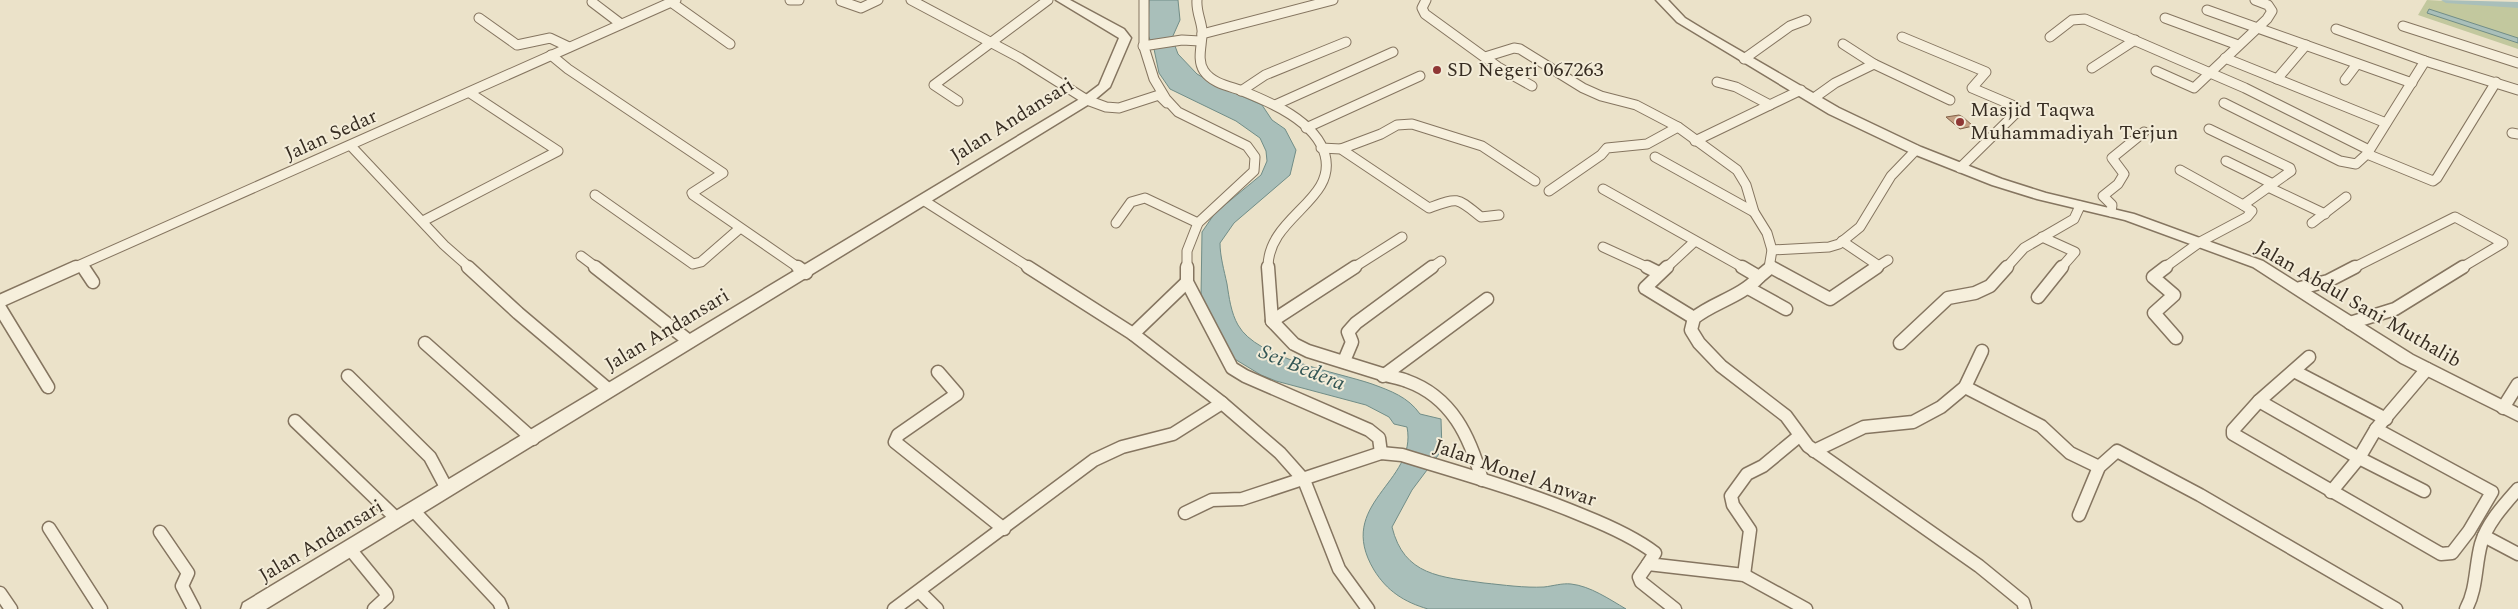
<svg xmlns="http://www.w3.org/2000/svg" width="2518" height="609" viewBox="0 0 2518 609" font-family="Spectral,serif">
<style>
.green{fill:#c2c89e}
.water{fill:#a9bfba;stroke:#718d87}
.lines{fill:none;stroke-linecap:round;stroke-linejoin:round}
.canal{fill:#a9bfba;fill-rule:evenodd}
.building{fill:#c5a083;stroke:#826148}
.minor-far1-casing{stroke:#857560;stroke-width:11}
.minor-casing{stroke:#857560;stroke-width:15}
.tertiary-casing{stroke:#857560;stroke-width:3}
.minor-far1{stroke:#f6efdc;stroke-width:9}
.minor{stroke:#f6efdc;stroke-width:12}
.tertiary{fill:#f6efdc;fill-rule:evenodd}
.poi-dot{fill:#8f3735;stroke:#f3ecd8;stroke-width:2}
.labels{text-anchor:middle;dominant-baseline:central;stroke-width:4;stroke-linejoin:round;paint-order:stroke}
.poi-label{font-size:20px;fill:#372d22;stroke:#f3ecd8;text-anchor:start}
.street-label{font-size:20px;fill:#372d22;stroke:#f3ecd8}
.water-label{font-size:21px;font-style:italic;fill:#325554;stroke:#f3ecd8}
</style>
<rect width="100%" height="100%" fill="#ebe2c9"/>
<path class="green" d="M2427,0L2518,5V49L2418,15Z"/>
<g class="water">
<path d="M1149,0H1178L1180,20L1172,38L1178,54L1197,74L1218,86L1262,105L1272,120L1285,129L1296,150L1290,175L1234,223L1220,243C1220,256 1224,270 1227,284C1229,297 1231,313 1238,325C1257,359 1337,372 1372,384C1391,391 1408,397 1420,414L1441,419L1442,450L1412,490L1392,527C1404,576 1441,577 1484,583C1504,585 1524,588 1544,587C1553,586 1562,583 1571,584C1590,586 1609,599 1626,609H1428C1404,602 1387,591 1374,570C1334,503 1418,483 1407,427L1394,424L1389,417L1366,405L1276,381L1261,375L1233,358L1201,297L1202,232L1215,213L1261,175L1267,161L1266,151L1260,138L1236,121L1170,89L1159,73L1154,49L1148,35Z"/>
<path d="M2429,9L2518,38V43L2427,13Z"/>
</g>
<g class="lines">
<path class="canal" d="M2441,0L2518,2V8L2446,3Z"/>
</g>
<path class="building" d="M1959,115L1963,117L1973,126L1960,129L1946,117Z"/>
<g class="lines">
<defs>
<g id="minor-far1">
<path d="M790,0H799"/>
<path d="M911,0L1020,58L1087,100L1106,107L1119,108L1159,95L1167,103"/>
<path d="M1144,0V47L1154,79L1166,99L1178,112L1247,146L1255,157L1254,171L1198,223L1187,251V268"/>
<path d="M1197,0C1196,11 1201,20 1202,30C1203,43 1196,59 1204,71C1212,83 1228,86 1240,90C1270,102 1316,121 1325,155C1337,201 1267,217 1268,268"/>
<path d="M1426,0L1422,8L1425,14L1498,67L1532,86"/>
<path d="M841,1L861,8L878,0"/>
<path d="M592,2L621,24"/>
<path d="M671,2L730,44"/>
<path d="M2207,10L2412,83"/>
<path d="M479,18L517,45L550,38L569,47"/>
<path d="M2165,18L2238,45"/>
<path d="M2403,26L2518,63"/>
<path d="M2336,29L2425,61L2518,90"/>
<path d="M1202,34L1333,0"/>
<path d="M1902,37L1986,72L1972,88L2012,105L2018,111L1960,168"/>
<path d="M2050,37L2072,20L2085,19L2245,88L2369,150"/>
<path d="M1843,44L1874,64"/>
<path d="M1143,46L1182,40L1200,41"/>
<path d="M551,55L568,69L723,173L692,193L693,195L799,268"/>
<path d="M1485,57L1514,48L1520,49L1583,88L1601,96L1636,105L1678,127L1737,170L1746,185L1754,212L1767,233L1772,250L1769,268"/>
<path d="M2225,58L2386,123"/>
<path d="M1744,59L1790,26L1806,20"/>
<path d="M2092,68L2135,40"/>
<path d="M2156,71L2194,88L2267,19L2272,11L2268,5L2255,0"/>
<path d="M2277,79L2306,45"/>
<path d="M2345,80L2357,64"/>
<path d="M1717,82L1736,87L1770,105"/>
<path d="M1241,91L1265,75L1346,42"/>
<path d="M1814,98L1835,83L1874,64L1950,100"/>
<path d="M958,101L934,85L1048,0"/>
<path d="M2224,103L2340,161L2356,164L2367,154L2425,61"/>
<path d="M1275,105L1393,52"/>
<path d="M1306,128L1420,76"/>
<path d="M2512,133L2518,134"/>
<path d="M1695,141L1801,90"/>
<path d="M351,146L444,245L470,268"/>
<path d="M1321,148L1341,149L1429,208C1459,197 1456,197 1481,217L1499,215"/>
<path d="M1341,149L1381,134L1397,125L1412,124L1482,146L1535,181"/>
<path d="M2367,154L2433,181L2437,178L2496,82"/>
<path d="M1655,157L1754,212"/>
<path d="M2226,161L2271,183"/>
<path d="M2180,170L2243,205"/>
<path d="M2268,187L2325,214"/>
<path d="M1603,189L1744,268"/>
<path d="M1549,191L1601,155L1607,148L1647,144L1678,127"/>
<path d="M595,195L693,264L701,262L739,229"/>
<path d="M923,200L1030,268"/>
<path d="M2111,212L2112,205L2103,196L2118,184L2124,174L2112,158L2144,132"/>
<path d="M423,221L558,151L470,93"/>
<path d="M1116,223L1131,202L1145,198L1198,223"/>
<path d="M2312,223L2346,197"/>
<path d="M2042,237L2075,252L2061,268"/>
<path d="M1842,241L1879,266"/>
<path d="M1603,247L1649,268"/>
<path d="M1772,250L1829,247L1839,244L1860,227L1891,176L1916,150"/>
<path d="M581,256L597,268"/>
<path d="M81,265L83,268"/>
<path d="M1771,267L1774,268"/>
<path d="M73,268L676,0"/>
<path d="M1353,268L1402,237"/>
<path d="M1431,268L1441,261"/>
<path d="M1666,268L1694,242"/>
<path d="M1875,268L1888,260"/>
<path d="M2006,268L2024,248L2074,219L2080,206"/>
<path d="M2164,268L2200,242L2247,217L2252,211L2243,205L2291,171L2290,168L2209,129"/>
<path d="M2353,268L2455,217L2503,243L2461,268"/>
</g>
<g id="minor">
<path d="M83,267L93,282"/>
<path d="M468,267L518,313L609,390"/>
<path d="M595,267L689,341"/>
<path d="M798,267L806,273"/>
<path d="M1028,267L1133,334L1222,403"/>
<path d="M1187,267V282L1232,368L1245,376L1369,430L1379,438L1381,453"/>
<path d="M1268,267L1272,321L1294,344L1308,351C1334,359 1359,367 1385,375C1392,377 1400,378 1407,381C1452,397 1470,437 1482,480"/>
<path d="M1647,267L1659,273"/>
<path d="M1667,267L1645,288L1694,318"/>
<path d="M1742,267L1759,277L1771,267"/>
<path d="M1771,267L1830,299L1877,267"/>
<path d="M2166,267L2153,277L2174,295L2154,313L2176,338"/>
<path d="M1759,277C1741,297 1714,302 1694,318L1691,330L1699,343L1721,366L1786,416L1808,446L1979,566L2023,602L2025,609"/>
<path d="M2300,288L2328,281L2355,267"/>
<path d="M1750,289L1786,309"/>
<path d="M2038,297L2062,267"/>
<path d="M0,301L76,267"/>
<path d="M0,308L48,387"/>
<path d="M1272,321L1355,267"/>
<path d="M2350,323L2395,309L2463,267"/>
<path d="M1133,334L1187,282"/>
<path d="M425,343L533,439"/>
<path d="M1900,343L1948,298L1975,293L1990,286L2007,267"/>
<path d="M2309,357L2259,401L2233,430V434L2441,554L2452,553L2469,531L2492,492L2376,429"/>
<path d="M1344,361L1352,342L1348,332L1356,323L1432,267"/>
<path d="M2294,371L2386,419"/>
<path d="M938,372L957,394L898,435L895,442L1004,529"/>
<path d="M348,376L430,457L447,489"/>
<path d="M1383,376L1487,299"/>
<path d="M1965,387L2041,426L2070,453L2099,467"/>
<path d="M2259,401L2359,458L2424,491"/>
<path d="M2503,408L2518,384"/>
<path d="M295,421L397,519"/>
<path d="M1814,451L1864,427L1913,422L1941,407L1965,387L1982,351"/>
<path d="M2331,492L2359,458L2376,429L2427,369"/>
<path d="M413,510L499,602L502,609"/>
<path d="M1185,513L1212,500L1242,499L1381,453L1402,455C1463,474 1525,491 1584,516C1609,526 1634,537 1655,553L1648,564L1744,575L1806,609"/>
<path d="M2079,515L2099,467L2117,451L2200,495L2396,609"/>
<path d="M49,528L101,609"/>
<path d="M160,532L188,573L182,586L194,609"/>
<path d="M2484,536L2518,554"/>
<path d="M350,549L386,593L387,597L374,609"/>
<path d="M1648,564L1639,577L1641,582L1675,609"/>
<path d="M1744,575L1750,530L1733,505L1731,496L1747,474L1763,466L1798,437"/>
<path d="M920,592L937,609"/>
<path d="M0,593L11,609"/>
<path d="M894,609L1094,460L1122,447L1173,434L1222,403L1280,453L1304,480L1339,569L1368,609"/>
<path d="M2466,609C2477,589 2475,566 2481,544C2487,523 2504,505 2518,489"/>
</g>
<g id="tertiary">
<path d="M1056,0H1070L1124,29L1131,38L1110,87L1091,103L266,609H241L243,603L1083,97L1099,85L1119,38Z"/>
<path d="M1656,0H1668L1685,18L1708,32L1839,108L1921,147L2002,179L2046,193L2134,214L2263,261L2413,355L2518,408V421L2401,363L2253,267L2125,220L2037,199L1992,185L1911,153L1829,114L1677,22Z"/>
</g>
</defs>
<use href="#minor-far1" class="minor-far1-casing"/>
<use href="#minor" class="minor-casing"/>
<use href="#tertiary" class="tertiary-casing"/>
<use href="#minor-far1" class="minor-far1"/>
<use href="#minor" class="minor"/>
<use href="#tertiary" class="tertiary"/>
</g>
<g class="poi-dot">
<circle cx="1437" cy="70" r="5"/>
<circle cx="1960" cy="122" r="5"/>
</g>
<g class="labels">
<g class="poi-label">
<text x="1447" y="70">SD Negeri 067263</text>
<text x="1970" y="110">Masjid Taqwa<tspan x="1970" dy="23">Muhammadiyah Terjun</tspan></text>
</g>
<g class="street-label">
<text transform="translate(1012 120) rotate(-32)">Jalan Andansari</text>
<text transform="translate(331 135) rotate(-24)">Jalan Sedar</text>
<text transform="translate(2358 304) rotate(30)">Jalan Abdul Sani Muthalib</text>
<text transform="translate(667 330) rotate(-31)">Jalan Andansari</text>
<text transform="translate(1515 473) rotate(19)">Jalan Monel Anwar</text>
<text transform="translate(321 541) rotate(-31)">Jalan Andansari</text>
</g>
<g class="water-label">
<text transform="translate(1302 368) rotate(22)">Sei Bedera</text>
</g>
</g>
</svg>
